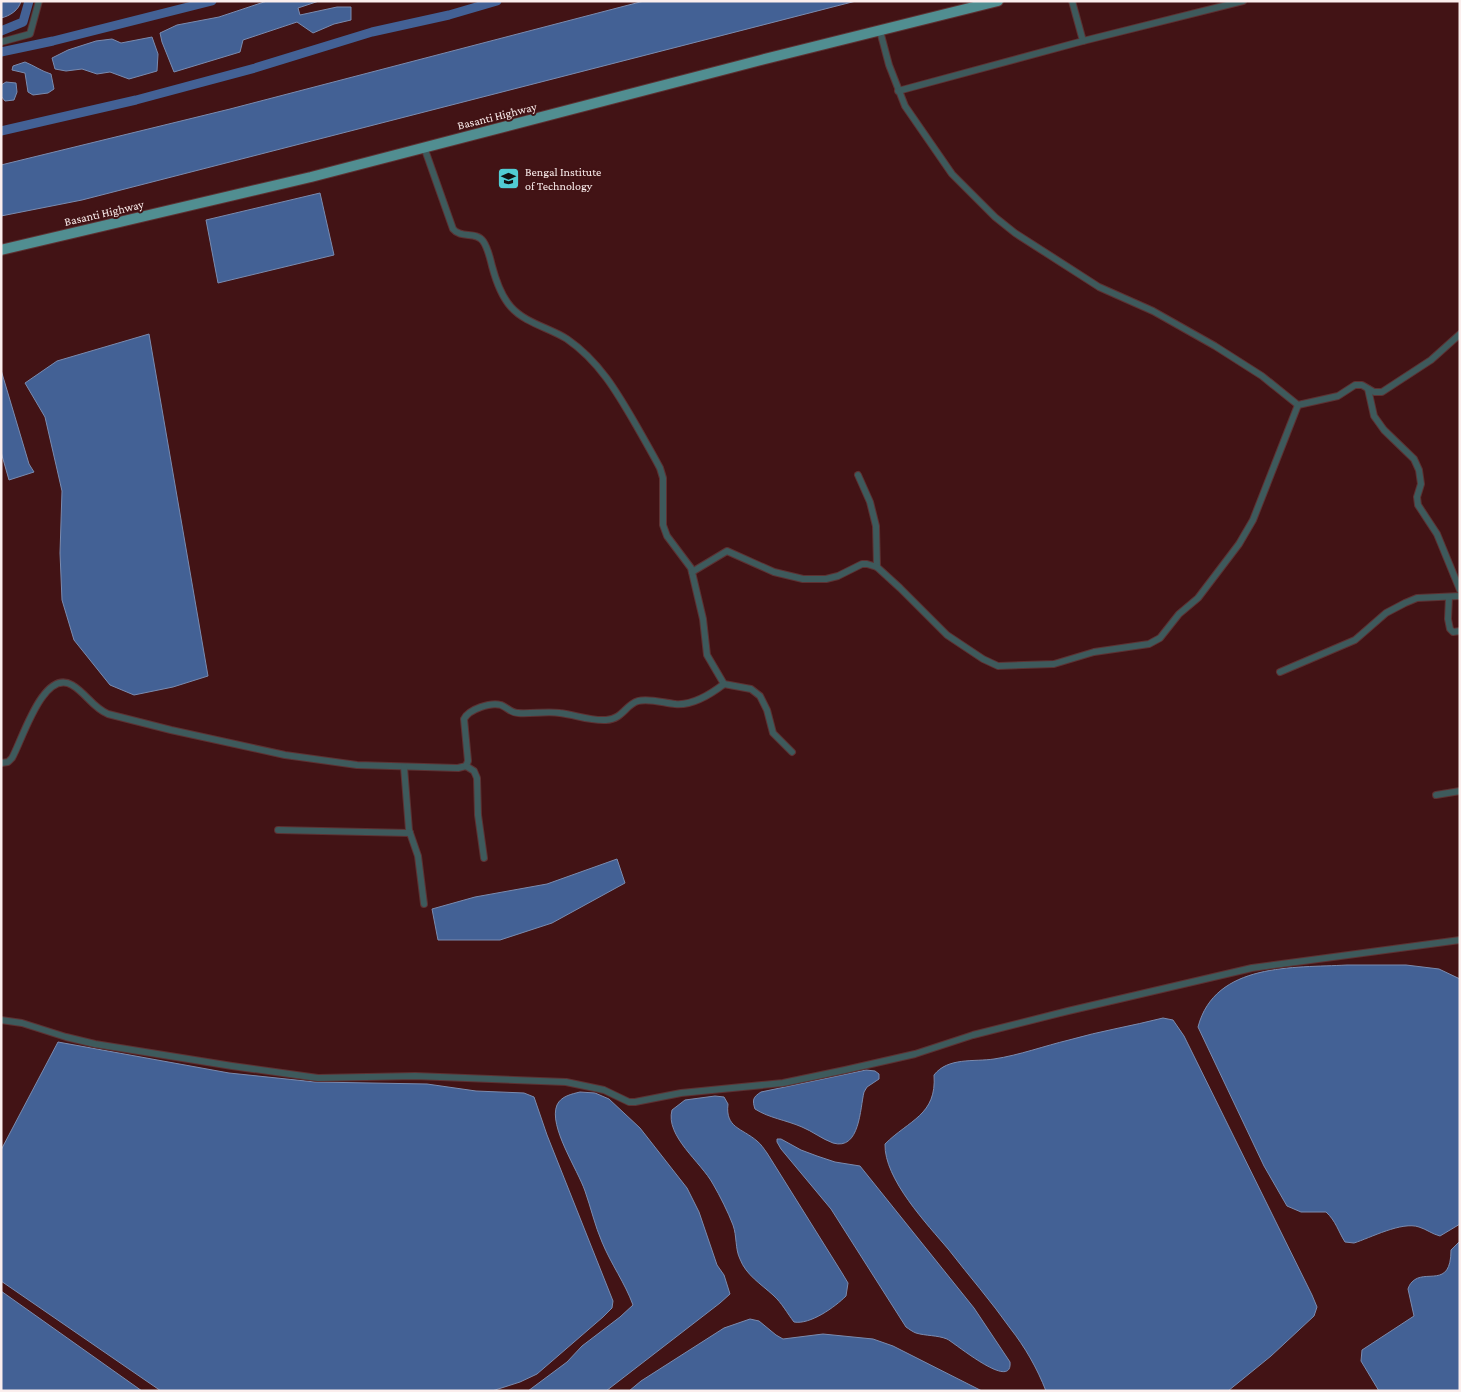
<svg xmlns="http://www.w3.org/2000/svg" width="1461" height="1392" viewBox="0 0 1461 1392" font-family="'Crimson Pro',serif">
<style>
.water{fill:#436195;stroke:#7a8baf}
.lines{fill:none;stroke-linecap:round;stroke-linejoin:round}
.canal{stroke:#436195;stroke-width:9}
.street-casing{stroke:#5c3233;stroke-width:8}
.primary-casing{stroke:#5c3233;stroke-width:12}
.street{stroke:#3e5a5c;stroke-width:6}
.primary{stroke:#518e91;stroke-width:10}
.labels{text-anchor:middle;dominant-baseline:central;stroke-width:4;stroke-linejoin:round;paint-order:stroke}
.street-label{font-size:12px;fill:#fbeeed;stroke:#421315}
.poi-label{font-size:12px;fill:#fbeeed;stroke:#421315;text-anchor:start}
</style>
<rect width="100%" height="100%" fill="#421315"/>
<g class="water">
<path d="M1,1H21C19,10 10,16 1,18Z"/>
<path d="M267,1H319L298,8L300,15L337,7H351V20L334,24L313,33L297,22L243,40L240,52L174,72L162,42L160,33L177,25L219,17Z"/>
<path d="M644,1H856L82,200L1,216V165L230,109Z"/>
<path d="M152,37L158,54L157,71L129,79L110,72L97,74L82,69L66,71L55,69L52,58L68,50L96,41L112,39L121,43Z"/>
<path d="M25,62C35,66 41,71 51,74L54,89L48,93L33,95L28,92L25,73L12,70L13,66Z"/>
<path d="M6,82L16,83L17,92L14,100L5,101L1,96V85Z"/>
<path d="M320,193L334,255L218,283L206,220Z"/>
<path d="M149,334L208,676L173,687L134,695L110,685L74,640L62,600L60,553L62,491L45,417L25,383L57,361Z"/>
<path d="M1,370L29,464L34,472L9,480L1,452Z"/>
<path d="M617,859L625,883L552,923L500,940H438L432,909L475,897L547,884Z"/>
<path d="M1347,965H1406L1439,969L1460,979V1224L1440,1236C1432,1234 1426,1229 1419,1227C1402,1221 1370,1238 1354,1243L1345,1242C1338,1231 1336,1221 1326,1212H1301L1287,1206L1264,1166L1198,1027C1215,962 1294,968 1347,965Z"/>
<path d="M1163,1018L1173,1020L1184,1036L1312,1295L1317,1307L1314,1316L1271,1356L1228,1391H1046C1037,1368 1025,1347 1010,1328C991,1301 969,1276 949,1250C927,1224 884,1179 885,1144C909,1120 937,1115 934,1075C948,1057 974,1062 994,1059C1020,1055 1044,1046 1069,1040C1100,1031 1132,1026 1163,1018Z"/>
<path d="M58,1042L229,1073L315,1082L427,1084L476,1091L524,1093L534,1097L547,1135L613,1301L612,1308L603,1317L537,1374L520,1382L492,1391H161L1,1281V1150Z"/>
<path d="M866,1070L875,1071L879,1074V1079L867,1087L864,1092C860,1108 860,1151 833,1143C822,1139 812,1131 802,1127C786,1120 769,1118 755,1109C752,1100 753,1097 761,1092Z"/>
<path d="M580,1092L595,1093L609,1099L640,1128L687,1188L699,1212L717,1265L724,1275L730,1294L720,1303L606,1391H528L567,1362L582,1346L620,1317L633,1305C625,1283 611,1264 602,1242C595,1226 591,1208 585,1191C578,1170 548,1126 557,1105C561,1096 572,1094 580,1092Z"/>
<path d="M715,1096L724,1097L728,1104C725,1128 742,1128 757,1141C761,1144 764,1149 767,1153L842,1273L848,1283L846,1296C835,1307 810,1325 794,1322C787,1313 782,1303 773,1295C761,1284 746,1275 740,1259C735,1249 737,1236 733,1225C728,1212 720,1196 713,1184C701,1162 665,1136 672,1110L685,1100Z"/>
<path d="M777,1139H781L801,1150L817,1156L835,1162L860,1166L974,1308L1010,1362C1013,1392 955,1343 947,1339C937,1335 926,1336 916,1333C913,1332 909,1329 906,1327L831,1209L781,1149L777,1142Z"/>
<path d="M1460,1241V1391H1379L1361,1361L1362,1350L1414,1316L1408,1289C1409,1286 1410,1284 1412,1282C1425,1268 1451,1290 1451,1250Z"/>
<path d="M1,1291L142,1391H1Z"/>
<path d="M750,1319L759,1321L776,1335L783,1339L823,1334L873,1339L893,1346L982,1391H629L641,1381L724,1328Z"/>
</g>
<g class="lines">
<g class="canal">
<path d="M1,31L23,22L29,1"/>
<path d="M1,52L53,41L212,1"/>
<path d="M1,131L136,100L255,68L372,32L449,15L497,1"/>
</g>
<defs>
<g id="street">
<path d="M1072,1L1083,41"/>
<path d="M880,31L889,65L905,106L952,174L995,217L1015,233L1099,287L1153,311L1215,346L1262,376L1298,405L1338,396L1355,385H1362L1374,392H1382L1431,360L1460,334"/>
<path d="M1,42L30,34L39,1"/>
<path d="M898,91L1083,41L1243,1"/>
<path d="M424,147L453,229C461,239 476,231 483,241C488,248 490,258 492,266C496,281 501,296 511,307C525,323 550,328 567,339C599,361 617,392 636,425C644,439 652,453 660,468L663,478V525L667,536L691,568L703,619L707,655L724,684L751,689L760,696L767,710L773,733L792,752"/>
<path d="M1368,389L1374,416L1384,430L1414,459L1419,470L1421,484L1417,497L1418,505L1437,534L1460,590"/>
<path d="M858,475L870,502L876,526L877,567"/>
<path d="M692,572L727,551L774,572L803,579H826L838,576L862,564H867L877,567L900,588L947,635L983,659L998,666L1054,664L1094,652L1149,644L1160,638L1179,614L1198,598L1239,544L1253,520L1298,405"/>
<path d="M1449,597L1448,619L1450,629L1453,632L1460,631"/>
<path d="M1280,672L1355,640L1386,613L1405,603L1417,598L1460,596"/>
<path d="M1,763L8,762L12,758C22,741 43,668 72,685C86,693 93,708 108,714L171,730L285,755L357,765L458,768L466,766L468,761L464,719C469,709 491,702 501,705C508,708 511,713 518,713C532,714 547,711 560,713C576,715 590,721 606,720C623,719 625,705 638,701C649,698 664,703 675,704C693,706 711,694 724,684"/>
<path d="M466,766L474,771L477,778L478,815L484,858"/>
<path d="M404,767L409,830L418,856L424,904"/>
<path d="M1436,795L1460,791"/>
<path d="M278,830L410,833"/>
<path d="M1,1020L22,1023L66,1037L95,1044L232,1066L318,1078L415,1076L566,1082L604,1090L629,1102H635L681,1093L783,1083L845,1070L915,1054L973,1035L1068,1011L1252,968L1460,940"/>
</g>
<path id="primary" d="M1,250L311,177L761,60L998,1"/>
</defs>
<use href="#street" class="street-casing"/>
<use href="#primary" class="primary-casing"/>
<use href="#street" class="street"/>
<use href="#primary" class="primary"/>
</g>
<defs>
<symbol id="university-square" viewBox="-11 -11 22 22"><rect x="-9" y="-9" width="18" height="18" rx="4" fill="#51ccd3" stroke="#421315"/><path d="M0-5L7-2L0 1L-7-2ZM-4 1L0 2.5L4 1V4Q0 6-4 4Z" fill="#111"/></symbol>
</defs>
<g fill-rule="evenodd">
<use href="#university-square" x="496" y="166" width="25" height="25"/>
</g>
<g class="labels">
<g class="street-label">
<text transform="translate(497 116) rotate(-14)">Basanti Highway</text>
<text transform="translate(104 213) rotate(-13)">Basanti Highway</text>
</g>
<g class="poi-label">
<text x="525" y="172">Bengal Institute<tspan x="525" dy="14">of Technology</tspan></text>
</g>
</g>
<rect width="1461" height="1392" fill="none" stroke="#fbeeed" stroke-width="5"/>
</svg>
